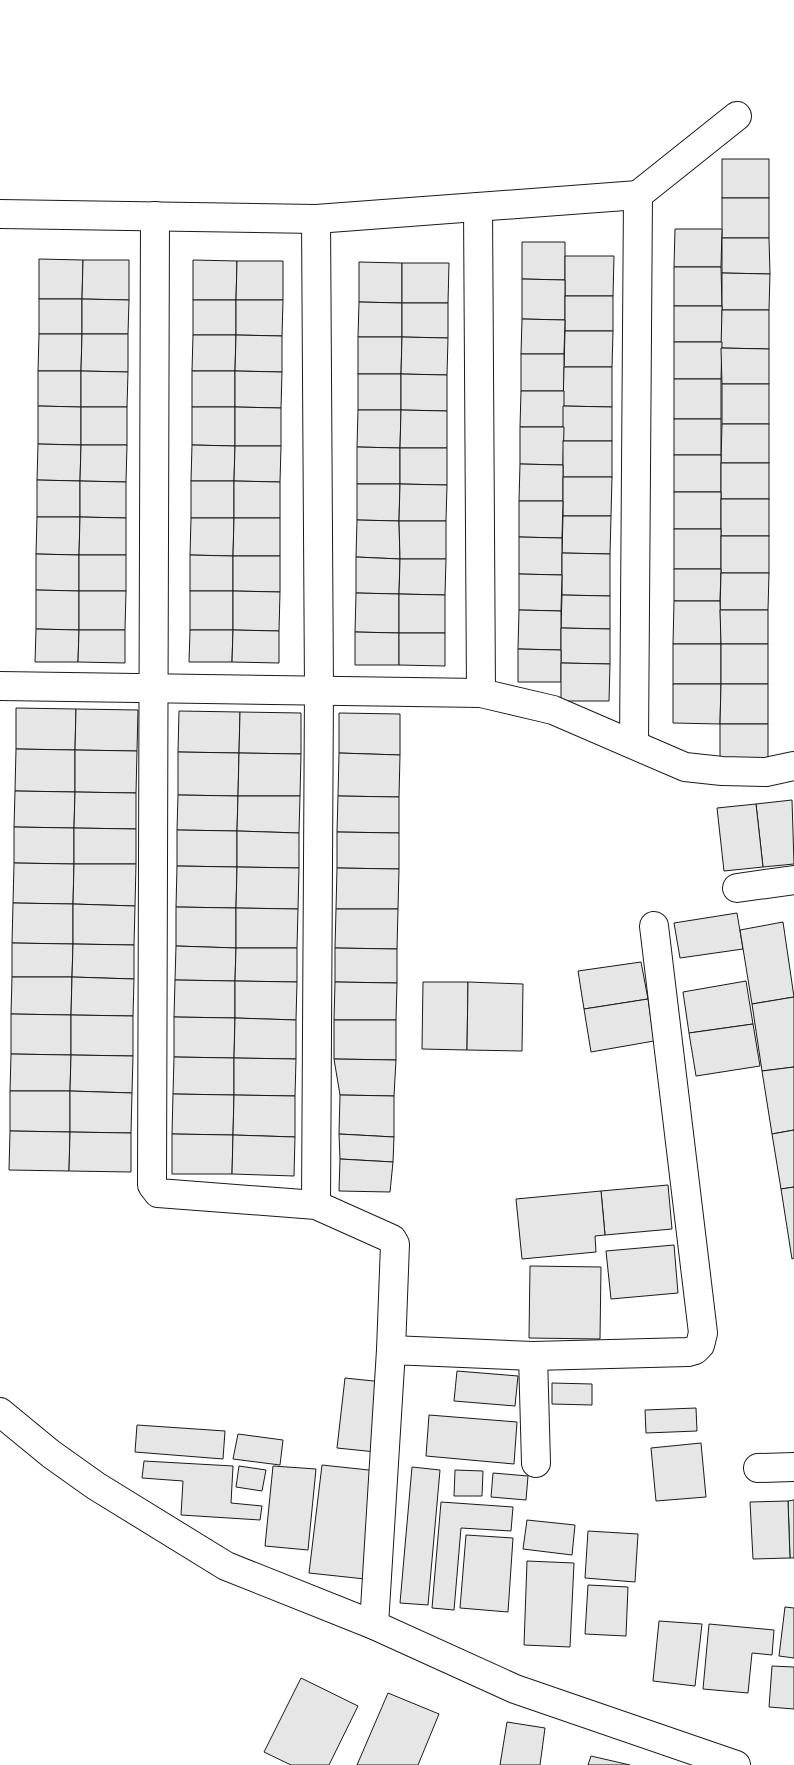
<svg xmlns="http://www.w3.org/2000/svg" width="794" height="1765" viewBox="0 0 794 1765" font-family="'Asap Condensed',sans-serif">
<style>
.building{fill:#e6e6e6;stroke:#1a1a1a}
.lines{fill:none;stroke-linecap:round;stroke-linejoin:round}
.minor-casing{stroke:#1a1a1a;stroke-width:30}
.minor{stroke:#fff;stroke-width:28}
</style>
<rect width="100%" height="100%" fill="#fff"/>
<g class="building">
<rect x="722" y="159" width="47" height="39"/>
<rect x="722" y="198" width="47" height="40"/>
<path d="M675,229H722L721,267H674Z"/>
<path d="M722,238H769L770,274L722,273Z"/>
<path d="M522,242H565V280L522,279Z"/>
<path d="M565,256H614L613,296H565Z"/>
<path d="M39,259L83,260L82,299H39Z"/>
<path d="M83,260H129V300L82,299Z"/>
<path d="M193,260L237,261L236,300H193Z"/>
<path d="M237,261H283V300H236Z"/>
<path d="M359,262L402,263V303L359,302Z"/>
<path d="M402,263H449L448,303H402Z"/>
<path d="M674,267H721L722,306H674Z"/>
<path d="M722,273L770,274L769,310H722Z"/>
<path d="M522,279L565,280V320L522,319Z"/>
<rect x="565" y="296" width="48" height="35"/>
<rect x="39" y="299" width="43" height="35"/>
<path d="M82,299L129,300L128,334H82Z"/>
<rect x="193" y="300" width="43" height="35"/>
<path d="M236,300H283L282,336L236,335Z"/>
<path d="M359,302L402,303V337H358Z"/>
<path d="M402,303H448V338L402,337Z"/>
<rect x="674" y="306" width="48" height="36"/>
<path d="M722,310H769V349L721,348Z"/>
<path d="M522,319L565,320L564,354H521Z"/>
<path d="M565,331H613L612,367H564Z"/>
<path d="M39,334H82L81,371H38Z"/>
<path d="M82,334H128V372L81,371Z"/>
<path d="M193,335H236L235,371H192Z"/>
<path d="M236,335L282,336V372L235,371Z"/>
<path d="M358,337H402L401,374H358Z"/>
<path d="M402,337L448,338L447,375L401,374Z"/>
<path d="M674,342H722L721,379H674Z"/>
<path d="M721,348L769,349V384H722Z"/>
<rect x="521" y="354" width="43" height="37"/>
<path d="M564,367H612V407L563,406Z"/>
<path d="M38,371H81V407L38,406Z"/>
<path d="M81,371L128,372L127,407H81Z"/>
<rect x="192" y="371" width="43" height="36"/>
<path d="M235,371L282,372L281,408L235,407Z"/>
<rect x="358" y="374" width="43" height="36"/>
<path d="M401,374L447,375V411L401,410Z"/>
<rect x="674" y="379" width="47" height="40"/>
<rect x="722" y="384" width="47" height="40"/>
<path d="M521,391H564V427H520Z"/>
<path d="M38,406L81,407V445L38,444Z"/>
<path d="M563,406L612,407V441H563Z"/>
<rect x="81" y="407" width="46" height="38"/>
<path d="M192,407H235V446L192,445Z"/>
<path d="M235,407L281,408V446H235Z"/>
<path d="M358,410H401L400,448L357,447Z"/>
<path d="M401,410L447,411V448H400Z"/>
<rect x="674" y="419" width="47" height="36"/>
<path d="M722,424H769V463H721Z"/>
<path d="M520,427H564L563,465L520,464Z"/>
<rect x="563" y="441" width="49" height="36"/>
<path d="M38,444L81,445L80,481L37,480Z"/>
<path d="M81,445H127L126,482L80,481Z"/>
<path d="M192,445L235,446L234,481H191Z"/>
<path d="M235,446H281L280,482L234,481Z"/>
<path d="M357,447L400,448V484H357Z"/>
<path d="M400,448H447V485L400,484Z"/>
<rect x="674" y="455" width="47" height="37"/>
<rect x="721" y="463" width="48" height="36"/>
<path d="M520,464L563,465V501H519Z"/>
<path d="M563,477H612L611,516H563Z"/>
<path d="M37,480L80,481V517H37Z"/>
<path d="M80,481L126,482V518L80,517Z"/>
<rect x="191" y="481" width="43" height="37"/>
<path d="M234,481L280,482V518H234Z"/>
<path d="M357,484H400L399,521L357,520Z"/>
<path d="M400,484L447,485L446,521H399Z"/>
<rect x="674" y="492" width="47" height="37"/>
<rect x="721" y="499" width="48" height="37"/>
<path d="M519,501H563L562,538L519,537Z"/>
<path d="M563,516H611L610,554L562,553Z"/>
<path d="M37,517H80L79,555L36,554Z"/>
<path d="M80,517L126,518V555H79Z"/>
<path d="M191,518H234L233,556L190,555Z"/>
<path d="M234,518H280V556H233Z"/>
<path d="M357,520L399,521L400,559L356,557Z"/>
<path d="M399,521H446V559H400Z"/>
<rect x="674" y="529" width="47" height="40"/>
<rect x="721" y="536" width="48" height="37"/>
<path d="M519,537L562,538V575L519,574Z"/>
<path d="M562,553L610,554V596L562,595Z"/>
<path d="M36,554L79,555V591L36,590Z"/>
<rect x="79" y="555" width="47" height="36"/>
<path d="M190,555L233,556V591H190Z"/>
<path d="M233,556H280V592L233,591Z"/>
<path d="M356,557L400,559L399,594L356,593Z"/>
<path d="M400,559H446L445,595L399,594Z"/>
<path d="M674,569H721L720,601H674Z"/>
<path d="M721,573H769L768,610H720Z"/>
<path d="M519,574L562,575L561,611L519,610Z"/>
<path d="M36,590L79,591V630L36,629Z"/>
<path d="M79,591H126L125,630H79Z"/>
<rect x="190" y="591" width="43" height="39"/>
<path d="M233,591L280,592L279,631L233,630Z"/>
<path d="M356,593L399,594V633L355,632Z"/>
<path d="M399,594L445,595V633H399Z"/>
<path d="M562,595L610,596V629L561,628Z"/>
<path d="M674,601H720L721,644H673Z"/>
<path d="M519,610L561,611V650L518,649Z"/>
<path d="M720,610H768V644H721Z"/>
<path d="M561,628L610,629V664L561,663Z"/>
<path d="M36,629L79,630L78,662H35Z"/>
<path d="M79,630H125V663L78,662Z"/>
<path d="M190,630H233L232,662H189Z"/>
<path d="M233,630L279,631V663L232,662Z"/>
<path d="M355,632L399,633V665H355Z"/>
<path d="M399,633H445V666L399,665Z"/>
<rect x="673" y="644" width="48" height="40"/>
<rect x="721" y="644" width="47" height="40"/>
<path d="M518,649L561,650V682H518Z"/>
<path d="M561,663L610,664L609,701H561Z"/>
<path d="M673,684H721L720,724L673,723Z"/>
<path d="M721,684H768V724H720Z"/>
<path d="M16,708L76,709L75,750L16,749Z"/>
<path d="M76,709L138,710L137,751L75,750Z"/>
<path d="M179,711L240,712L239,753L178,752Z"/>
<path d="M240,712L301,713V754L239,753Z"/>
<path d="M339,713L400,714V755L339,753Z"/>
<rect x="720" y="724" width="48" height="37"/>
<path d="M16,749L75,750V792L15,791Z"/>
<path d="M75,750L137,751L136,793L75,792Z"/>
<path d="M178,752L239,753L238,796L178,795Z"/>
<path d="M239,753L301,754L300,796H238Z"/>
<path d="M339,753L400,755L399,797L338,796Z"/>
<path d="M15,791L75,792L74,828L14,827Z"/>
<path d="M75,792L136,793V829L74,828Z"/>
<path d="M178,795L238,796L237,831L177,830Z"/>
<path d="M238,796H300L299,833L237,831Z"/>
<path d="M338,796L399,797V833L337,832Z"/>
<path d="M792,800L794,864L763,867L756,804Z"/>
<path d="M756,804L763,867L724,871L717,808Z"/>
<path d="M14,827L74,828V864L14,863Z"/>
<path d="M74,828L136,829V864H74Z"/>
<path d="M177,830L237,831V867L177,866Z"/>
<path d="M237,831L299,833V868L237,867Z"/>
<path d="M337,832L399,833V869L337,868Z"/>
<path d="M14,863L74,864L73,904L13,903Z"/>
<path d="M74,864H136L135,906L73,904Z"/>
<path d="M177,866L237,867L236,908L176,907Z"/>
<path d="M237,867L299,868L298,909L236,908Z"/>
<path d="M337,868L399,869L398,909H336Z"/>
<path d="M13,903L73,904V944L12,943Z"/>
<path d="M73,904L135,906L134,945L73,944Z"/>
<path d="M176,907L236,908V948L176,946Z"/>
<path d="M236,908L298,909L297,948H236Z"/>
<path d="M336,909H398L397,949L335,948Z"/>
<path d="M737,913L743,949L680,958L674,923Z"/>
<path d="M783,922L794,997L752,1004L740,930Z"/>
<path d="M12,943L73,944L72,977H12Z"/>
<path d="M73,944L134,945V979L72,977Z"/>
<path d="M176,946L236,948L235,981L175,980Z"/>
<path d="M236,948H297V982L235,981Z"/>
<path d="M335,948L397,949V983L335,982Z"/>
<path d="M641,962L648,999L584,1009L578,971Z"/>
<path d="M12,977H72L71,1015L11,1014Z"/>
<path d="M72,977L134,979L133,1016L71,1015Z"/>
<path d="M175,980L235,981V1018L174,1017Z"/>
<path d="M235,981L297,982L296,1020L235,1018Z"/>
<path d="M746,981L753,1024L689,1033L683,992Z"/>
<path d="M335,982L397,983L396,1020H334Z"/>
<path d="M423,982H468L467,1050L422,1049Z"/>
<path d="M468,982L523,984L522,1051L467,1050Z"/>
<path d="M794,997V1067L762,1071L752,1004Z"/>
<path d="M648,999L654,1041L591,1052L584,1009Z"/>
<path d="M11,1014L71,1015V1055L11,1054Z"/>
<path d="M71,1015L133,1016V1056L71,1055Z"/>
<path d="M174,1017L235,1018L234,1058L174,1057Z"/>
<path d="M235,1018L296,1020V1059L234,1058Z"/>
<path d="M334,1020H396V1060L334,1059Z"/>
<path d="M753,1024L760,1066L696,1076L689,1033Z"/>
<path d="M11,1054L71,1055L70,1091H10Z"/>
<path d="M71,1055L133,1056L132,1093L70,1091Z"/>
<path d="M174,1057L234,1058V1095L173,1094Z"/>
<path d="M234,1058L296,1059L295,1096L234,1095Z"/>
<path d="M334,1059L396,1060L394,1096L340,1095Z"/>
<path d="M794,1067V1130L772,1134L762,1071Z"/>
<path d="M10,1091H70V1132L10,1131Z"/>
<path d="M70,1091L132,1093L131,1133L70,1132Z"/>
<path d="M173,1094L234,1095L233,1135L172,1134Z"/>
<path d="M234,1095L295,1096V1137L233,1135Z"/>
<path d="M340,1095L394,1096V1137L339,1134Z"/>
<path d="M794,1130V1187L781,1189L772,1134Z"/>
<path d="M10,1131L70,1132L69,1171L9,1170Z"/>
<path d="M70,1132L131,1133V1172L69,1171Z"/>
<path d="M172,1134L233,1135L232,1174H172Z"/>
<path d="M339,1134L394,1137L393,1162L340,1159Z"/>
<path d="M233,1135L295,1137L294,1176L232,1174Z"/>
<path d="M340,1159L393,1162L390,1192L339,1191Z"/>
<path d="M668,1185L672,1229L605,1235L601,1191Z"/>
<path d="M794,1187V1258L792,1259L781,1189Z"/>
<path d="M601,1191L605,1235L595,1236L596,1252L522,1259L516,1199Z"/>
<path d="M674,1245L678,1293L611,1299L606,1251Z"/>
<path d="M530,1266L601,1267L600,1339L529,1338Z"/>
<path d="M457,1371L518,1376L515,1406L454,1401Z"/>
<path d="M345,1378L383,1382L376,1452L337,1448Z"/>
<path d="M552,1383L592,1384V1405L552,1404Z"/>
<path d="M696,1408L697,1431L646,1433L645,1410Z"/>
<path d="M429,1415L517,1422L514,1464L426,1456Z"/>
<path d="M137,1425L225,1431L223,1459L135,1452Z"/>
<path d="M238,1434L283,1440L280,1465L233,1459Z"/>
<path d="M701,1443L706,1497L656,1501L651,1448Z"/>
<path d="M144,1461L233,1466L231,1503L262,1506L260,1520L181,1515L183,1481L142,1478Z"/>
<path d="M322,1465L378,1471L365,1579L309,1573Z"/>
<path d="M239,1466L266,1470L262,1491L236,1487Z"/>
<path d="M273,1466L316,1469L308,1550L265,1546Z"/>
<path d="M412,1467L440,1470L428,1605L400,1603Z"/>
<path d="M455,1470L483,1471L482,1496H454Z"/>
<path d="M493,1473L528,1476L526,1500L491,1497Z"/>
<path d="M794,1500V1558H790L788,1501Z"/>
<path d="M788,1501L790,1558L753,1559L750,1502Z"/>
<path d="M441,1502L513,1507L511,1531L461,1528L454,1610L432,1608Z"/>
<path d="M527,1520L575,1525L572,1555L523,1549Z"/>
<path d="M588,1531L638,1534L635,1582L585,1578Z"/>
<path d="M466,1535L513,1538L508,1612L460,1608Z"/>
<path d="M527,1561L574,1563L570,1647L524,1645Z"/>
<path d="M588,1585L628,1587L626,1636L585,1634Z"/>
<path d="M785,1607L794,1608V1658L779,1656Z"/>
<path d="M659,1621L702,1624L695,1686L653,1681Z"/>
<path d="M709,1624L774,1630L772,1655L752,1653L748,1693L703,1689Z"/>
<path d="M772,1666L794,1667V1709L769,1707Z"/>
<path d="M301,1678L358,1706L329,1765H291L264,1752Z"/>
<path d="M388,1693L439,1714L418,1765H357Z"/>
<path d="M507,1722L545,1728L540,1765H500Z"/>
<path d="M591,1756L630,1765H588Z"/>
</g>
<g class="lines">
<defs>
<g id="minor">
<path d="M478,207L481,693"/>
<path d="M0,214L316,219L638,195"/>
<path d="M155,216L152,1185L158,1193L316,1205L392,1239L395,1244L391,1350"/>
<path d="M316,219L319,690L316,1205"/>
<path d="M0,686L481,693L553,710L685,767L722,771L766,772L794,766"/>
<path d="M634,744L638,195L737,116"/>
<path d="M737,888L794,880"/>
<path d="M533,1356L688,1352L695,1350L700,1345L703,1333L654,926"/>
<path d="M0,1412L51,1454L96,1486L226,1566L374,1625L515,1689L736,1765"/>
<path d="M758,1468L794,1467"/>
<path d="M374,1625L391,1350L533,1356L536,1463"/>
</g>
</defs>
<use href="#minor" class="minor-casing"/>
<use href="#minor" class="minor"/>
</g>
</svg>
